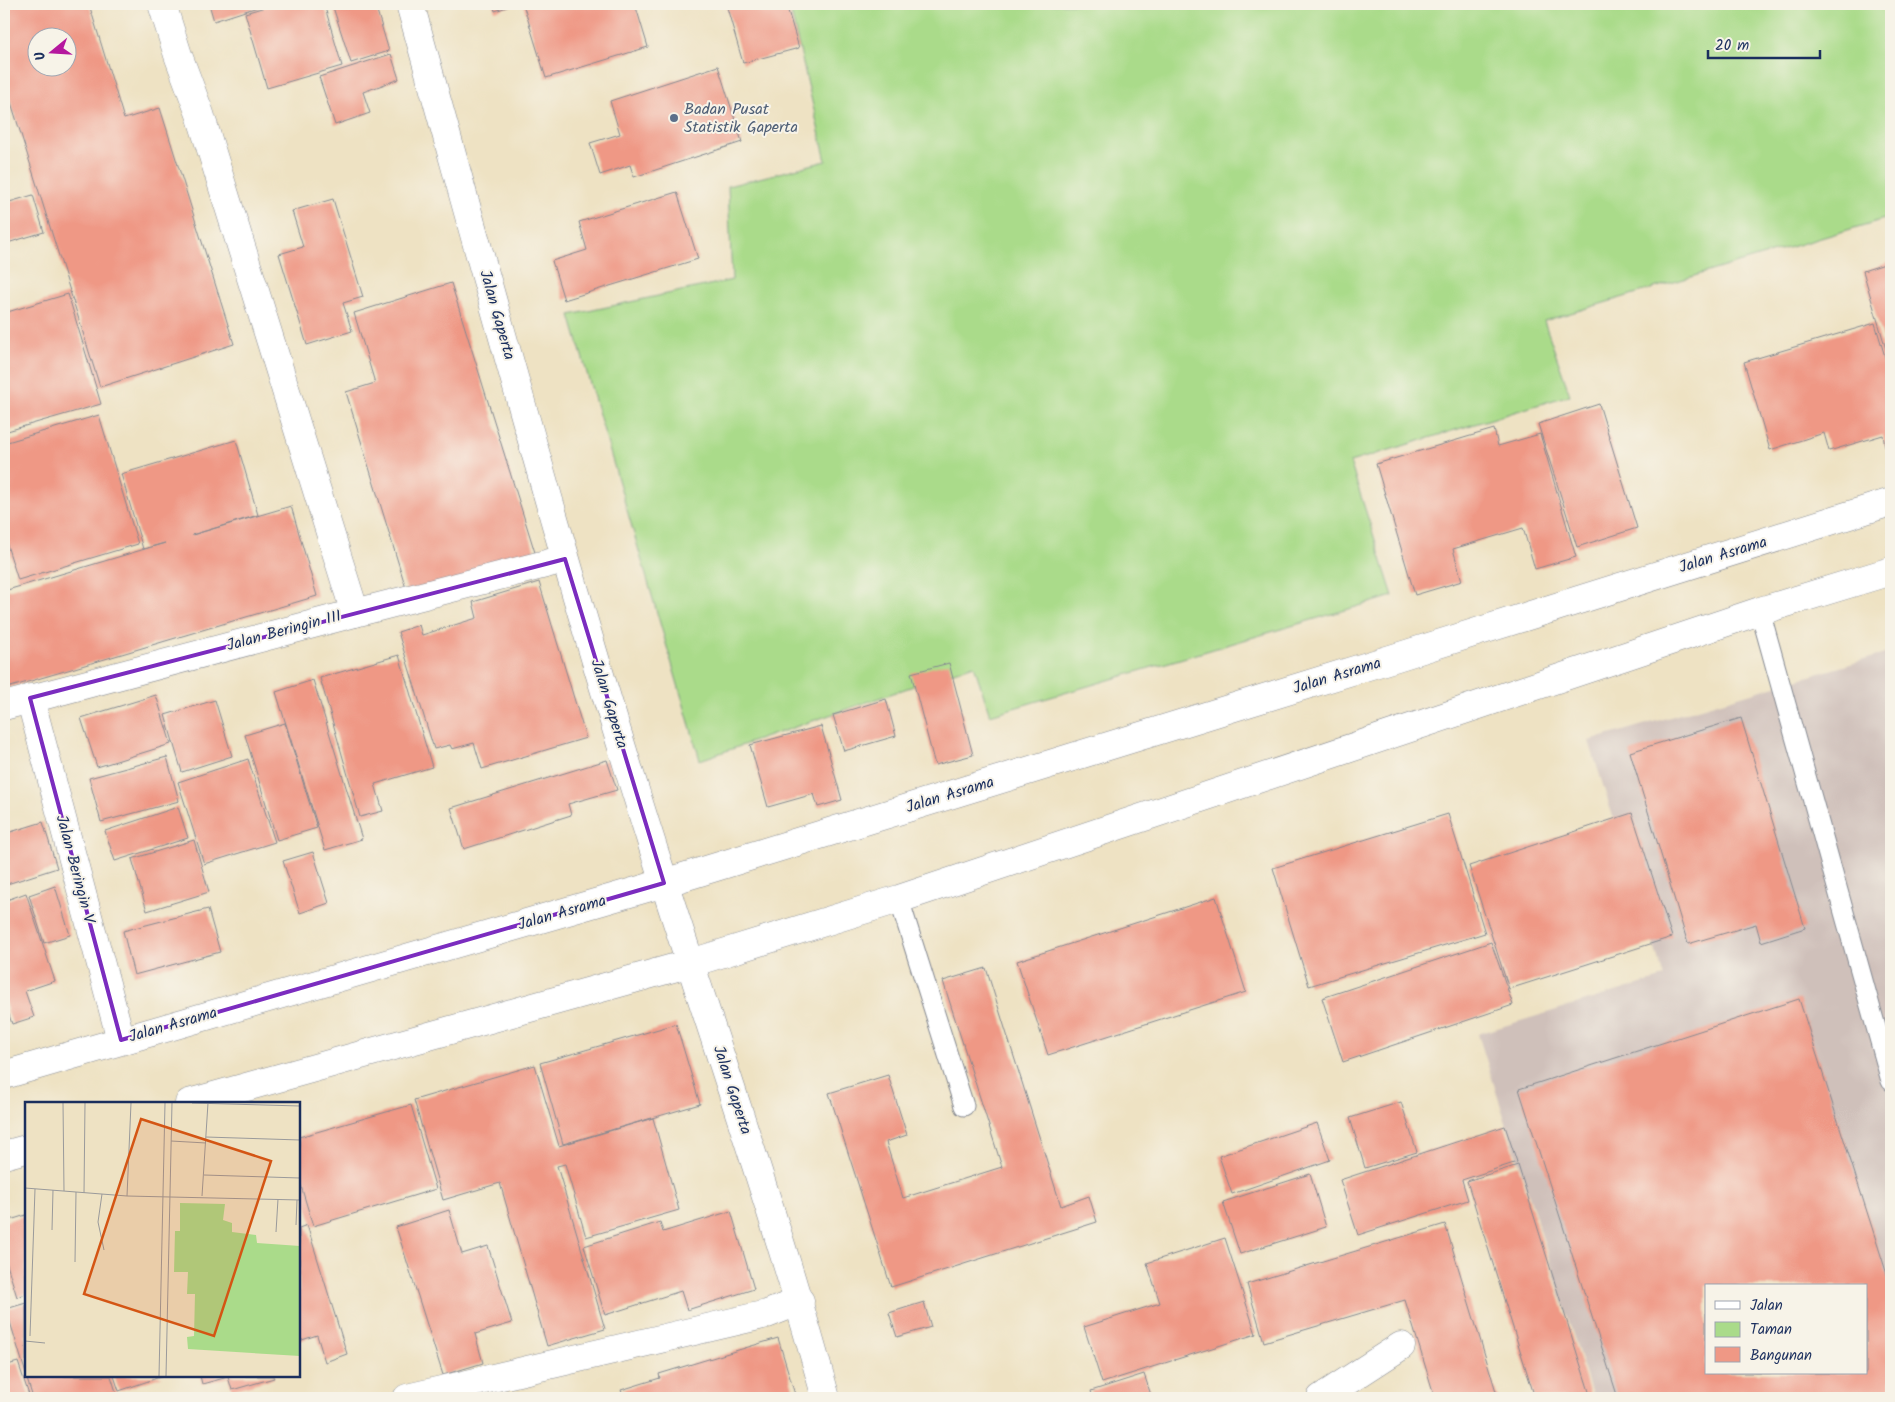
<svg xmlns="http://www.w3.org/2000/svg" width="1895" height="1402" viewBox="0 0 1895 1402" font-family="Kalam,sans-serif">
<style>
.industrial{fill:#cfc0ba;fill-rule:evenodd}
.green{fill:#aadb8a;stroke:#628574}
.building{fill:#ef9885;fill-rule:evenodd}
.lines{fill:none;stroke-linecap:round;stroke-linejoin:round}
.service-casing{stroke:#848890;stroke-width:21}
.minor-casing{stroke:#848890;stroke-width:29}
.tertiary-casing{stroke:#848890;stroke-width:29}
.trunk-casing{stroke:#848890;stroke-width:29}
.service{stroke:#fff;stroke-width:19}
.minor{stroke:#fff;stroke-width:28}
.tertiary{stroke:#fff;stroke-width:28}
.trunk{stroke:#fff;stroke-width:28}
.marked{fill:none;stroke:#7b2cbf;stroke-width:4;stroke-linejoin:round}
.service-dot{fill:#5c6f8a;stroke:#f7f3e8;stroke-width:2}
.labels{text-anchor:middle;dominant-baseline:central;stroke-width:4;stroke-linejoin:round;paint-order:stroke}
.service-label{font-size:16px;fill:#4e5e75;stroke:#f7f3e8;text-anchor:start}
.street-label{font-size:16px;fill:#1b2f5e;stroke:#f7f3e8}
.inset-road{fill:none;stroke:#9a9a9b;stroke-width:1}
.view{fill:#d45514;fill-opacity:0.15;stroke:#d45514;stroke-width:2.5}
.inset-edge{fill:none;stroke:#1b2f5e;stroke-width:2.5}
</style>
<rect width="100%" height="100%" fill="#f7f3e8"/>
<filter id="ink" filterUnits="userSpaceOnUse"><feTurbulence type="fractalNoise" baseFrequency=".02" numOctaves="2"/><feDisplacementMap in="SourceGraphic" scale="10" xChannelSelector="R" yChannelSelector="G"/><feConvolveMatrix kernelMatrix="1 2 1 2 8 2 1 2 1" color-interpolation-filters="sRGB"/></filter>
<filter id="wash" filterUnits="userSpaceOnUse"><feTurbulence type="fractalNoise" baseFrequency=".0096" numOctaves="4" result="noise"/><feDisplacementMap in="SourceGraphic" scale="20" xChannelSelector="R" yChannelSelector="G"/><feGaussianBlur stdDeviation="1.12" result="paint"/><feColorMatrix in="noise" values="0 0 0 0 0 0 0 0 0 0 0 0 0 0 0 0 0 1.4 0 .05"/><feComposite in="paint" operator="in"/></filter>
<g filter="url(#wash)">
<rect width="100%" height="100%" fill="#eee2c3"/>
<path class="industrial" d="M1891,652V1398H1593L1478,1034L1664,977L1589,741ZM1706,1286H1866V1373H1706Z"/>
<path class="green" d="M789,4H1891V217L1544,321L1570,395L1350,462L1393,596L990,715L974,665L700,760L570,315L732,280L728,186L826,161Z"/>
<g id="blocks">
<g class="building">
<path d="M4,4H89L124,119L160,108L234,344L100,387L4,80ZM38,38H68V68H38Z"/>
<path d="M209,4H267L214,21Z"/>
<path d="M275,4H324L342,66L267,88L245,13Z"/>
<path d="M332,4H375L389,51L351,63Z"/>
<path d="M493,4H516L495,11Z"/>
<path d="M523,4H635L648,47L546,78Z"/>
<path d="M726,4H786L799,48L743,63Z"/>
<path d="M391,54L399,79L363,92L370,113L335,125L319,77Z"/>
<path d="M718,66L742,142L634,177L630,165L600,175L590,143L620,134L610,101Z"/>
<path d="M677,192L698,259L564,300L552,261L587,250L579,222Z"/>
<path d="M33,195L44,232L4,244V198L6,203Z"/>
<path d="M333,199L363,297L343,303L352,331L307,345L279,254L303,247L292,211Z"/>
<path d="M1891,262V355L1888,356L1863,271Z"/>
<path d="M451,283L537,559L409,598L346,392L375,383L354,313Z"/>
<path d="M68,294L101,404L4,432V313Z"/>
<path d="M1875,323L1891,377V444L1885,446L1883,435L1829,451L1824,433L1770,450L1744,362Z"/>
<path d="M1599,404L1637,528L1577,547L1538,424Z"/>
<path d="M99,415L138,544L18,580L6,542H4V488L8,487L4,475V443Z"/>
<path d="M1494,429L1498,446L1540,434L1576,557L1535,569L1523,528L1453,549L1462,581L1415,595L1376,464Z"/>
<path d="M236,440L258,515L192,535L291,506L317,596L4,689V591L165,543L143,549L121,474Z"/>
<path d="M539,582L586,738L482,769L474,743L452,749L450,745L434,749L398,632L419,625L422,635L477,618L473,602Z"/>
<path d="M399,655L432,767L375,784L383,811L360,817L320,678Z"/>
<path d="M949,663L973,755L935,765L911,673Z"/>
<path d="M313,680L362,839L325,850L276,692Z"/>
<path d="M156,695L171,744L97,767L81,718Z"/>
<path d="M886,699L896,736L844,751L833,715Z"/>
<path d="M215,700L232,756L182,772L165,715Z"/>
<path d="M1741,718L1805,928L1761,942L1756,924L1688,944L1630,752Z"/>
<path d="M285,723L317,828L277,840L245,735Z"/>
<path d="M821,726L842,800L818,807L814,794L768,807L750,745Z"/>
<path d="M167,757L179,801L101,822L89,778Z"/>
<path d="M248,759L275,842L204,864L178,782Z"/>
<path d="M607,760L617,790L568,804L571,815L464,849L451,808Z"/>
<path d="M178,807L188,838L115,861L105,831Z"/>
<path d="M1632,813L1672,937L1509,989L1469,866Z"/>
<path d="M1448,814L1485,933L1309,986L1273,868Z"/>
<path d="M43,822L57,868L4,885V834Z"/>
<path d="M194,840L209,892L147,911L132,859Z"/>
<path d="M313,852L329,903L300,913L283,861Z"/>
<path d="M55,886L70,935L44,943L29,895Z"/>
<path d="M26,893L55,981L25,991L34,1017L12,1024L4,1000V901Z"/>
<path d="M1216,897L1246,992L1048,1055L1017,961Z"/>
<path d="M208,909L220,952L134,975L123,931Z"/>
<path d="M1491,942L1513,1005L1343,1062L1322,998Z"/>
<path d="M986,968L1061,1206L1089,1196L1097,1222L891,1287L829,1093L888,1075L907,1135L886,1142L903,1198L1002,1167L943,981Z"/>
<path d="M1799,999L1891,1287V1398H1618L1519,1089ZM1706,1286H1866V1373H1706Z"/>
<path d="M676,1024L700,1104L563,1144L540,1063Z"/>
<path d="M535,1065L559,1146L653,1118L679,1210L586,1237L565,1164L557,1166L605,1329L547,1346L500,1183L443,1200L414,1100Z"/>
<path d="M1401,1102L1417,1152L1365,1168L1350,1118Z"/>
<path d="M411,1105L436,1189L313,1226L299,1179V1137Z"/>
<path d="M1317,1123L1330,1160L1232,1194L1219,1156Z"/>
<path d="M1505,1126L1517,1162L1462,1180L1468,1200L1358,1235L1340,1180Z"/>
<path d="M1518,1165L1591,1398H1535L1467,1181Z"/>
<path d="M1310,1174L1326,1227L1240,1254L1223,1202Z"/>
<path d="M449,1210L462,1254L488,1246L512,1323L475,1334L483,1363L443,1375L396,1227Z"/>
<path d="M731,1211L754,1289L687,1310L681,1291L605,1315L584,1246L660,1222L663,1232Z"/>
<path d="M26,1215V1294L17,1297L4,1255V1222Z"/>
<path d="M1445,1224L1498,1398H1435L1405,1300L1264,1342L1247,1284Z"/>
<path d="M307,1225L347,1354L325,1362L317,1335L299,1341V1228Z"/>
<path d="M1225,1238L1256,1334L1102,1383L1084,1327L1160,1303L1147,1263Z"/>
<path d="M924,1302L931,1327L897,1337L889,1313Z"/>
<path d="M26,1303V1374L6,1309Z"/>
<path d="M778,1338L796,1398H624L621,1390L660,1378L659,1374Z"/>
<path d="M18,1362L30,1398H4V1366Z"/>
<path d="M1144,1374L1152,1398H1093L1091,1391Z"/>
<path d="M26,1376H111L118,1398H33Z"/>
<path d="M114,1376H163L119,1391Z"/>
<path d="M200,1376H273L274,1378L232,1390L228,1377L202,1384Z"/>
<path d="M542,1393L543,1398H525Z"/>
</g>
</g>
</g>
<g filter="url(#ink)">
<use href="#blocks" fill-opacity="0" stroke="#848890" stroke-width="1"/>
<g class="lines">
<defs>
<g id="service">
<path d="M1760,611L1891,1081"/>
<path d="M899,899L964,1106"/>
</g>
<g id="minor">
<path d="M162,4L178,55L200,114L355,613"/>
<path d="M30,698L121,1040"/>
<path d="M4,706L355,613L565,559"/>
<path d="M407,1398L767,1314L800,1301"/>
<path d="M1321,1398L1401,1346"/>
</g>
<path id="tertiary" d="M410,4C492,297 571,592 664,882C719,1054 778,1224 826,1398"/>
<g id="trunk">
<path d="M4,1075L664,883L1397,657L1891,502"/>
<path d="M189,1103L691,963L899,899L1760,611L1891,571"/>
<path d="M4,1155L26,1149"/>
</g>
</defs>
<use href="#service" class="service-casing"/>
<use href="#minor" class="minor-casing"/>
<use href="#tertiary" class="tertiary-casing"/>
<use href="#trunk" class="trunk-casing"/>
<use href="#service" class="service"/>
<use href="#minor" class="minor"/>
<use href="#tertiary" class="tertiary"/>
<use href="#trunk" class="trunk"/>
</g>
</g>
<path class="marked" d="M565,559L664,883L121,1040L30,698Z"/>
<circle class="service-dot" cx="674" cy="118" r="5"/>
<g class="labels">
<g class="service-label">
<text x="684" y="109">Badan Pusat<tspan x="684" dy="18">Statistik Gaperta</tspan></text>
</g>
<g class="street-label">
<text transform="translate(497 315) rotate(74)">Jalan Gaperta</text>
<text transform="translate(1723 555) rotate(-17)">Jalan Asrama</text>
<text transform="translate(284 631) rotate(-15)">Jalan Beringin III</text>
<text transform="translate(1337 676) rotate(-17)">Jalan Asrama</text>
<text transform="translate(609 704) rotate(73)">Jalan Gaperta</text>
<text transform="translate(950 795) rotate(-17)">Jalan Asrama</text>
<text transform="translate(75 869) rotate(75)">Jalan Beringin V</text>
<text transform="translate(562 913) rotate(-16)">Jalan Asrama</text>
<text transform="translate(173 1025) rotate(-16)">Jalan Asrama</text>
<text transform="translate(732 1090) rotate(72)">Jalan Gaperta</text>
</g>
</g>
<g transform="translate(25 1102)">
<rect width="275" height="275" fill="#eee2c3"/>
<path d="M155,101L200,102L198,118L207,121V130L231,133L232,141L275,144V254L163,247L162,235L169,234L170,192H162L163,170H149L150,129H155Z" fill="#aadb8a"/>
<path class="inset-road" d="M38,1L39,89M167,1L275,4M181,35L275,38M146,39L181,41M179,73L275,76M0,86L102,94L275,98M59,91L60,1M77,92L73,120L79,148M102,94L106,1M177,94L183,1M271,123L272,98M27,128L28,88M251,130L253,97M50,160L51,90M5,234L10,87M0,239L20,241M134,274L140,1M141,274L147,1"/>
<path class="view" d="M116,17L246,59L189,234L59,192Z"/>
<rect width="275" height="275" class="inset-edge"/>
</g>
<rect width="1895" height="1402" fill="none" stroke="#f7f3e8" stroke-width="20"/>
<rect x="1705" y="1284" width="162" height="90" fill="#f7f3e8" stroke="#9fa5b1"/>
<rect x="1715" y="1301" width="25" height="8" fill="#ffffff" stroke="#9fa5b1"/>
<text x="1750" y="1310" font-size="15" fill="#1b2f5e">Jalan</text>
<rect x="1715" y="1322" width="25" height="15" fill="#aadb8a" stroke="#9fa5b1"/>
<text x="1750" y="1334" font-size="15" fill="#1b2f5e">Taman</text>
<rect x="1715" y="1347" width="25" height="15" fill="#ef9885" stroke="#9fa5b1"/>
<text x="1750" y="1360" font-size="15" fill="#1b2f5e">Bangunan</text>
<g transform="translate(52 52) rotate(252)"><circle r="24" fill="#f7f3e8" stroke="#9fa5b1"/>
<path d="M0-4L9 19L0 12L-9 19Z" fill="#b5179e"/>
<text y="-8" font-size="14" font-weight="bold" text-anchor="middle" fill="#1b2f5e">U</text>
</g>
<path d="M1708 50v8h112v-8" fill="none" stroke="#1b2f5e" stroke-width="2.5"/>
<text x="1715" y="50" font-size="15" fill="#1b2f5e" stroke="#f7f3e8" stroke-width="4" paint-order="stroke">20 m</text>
</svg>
